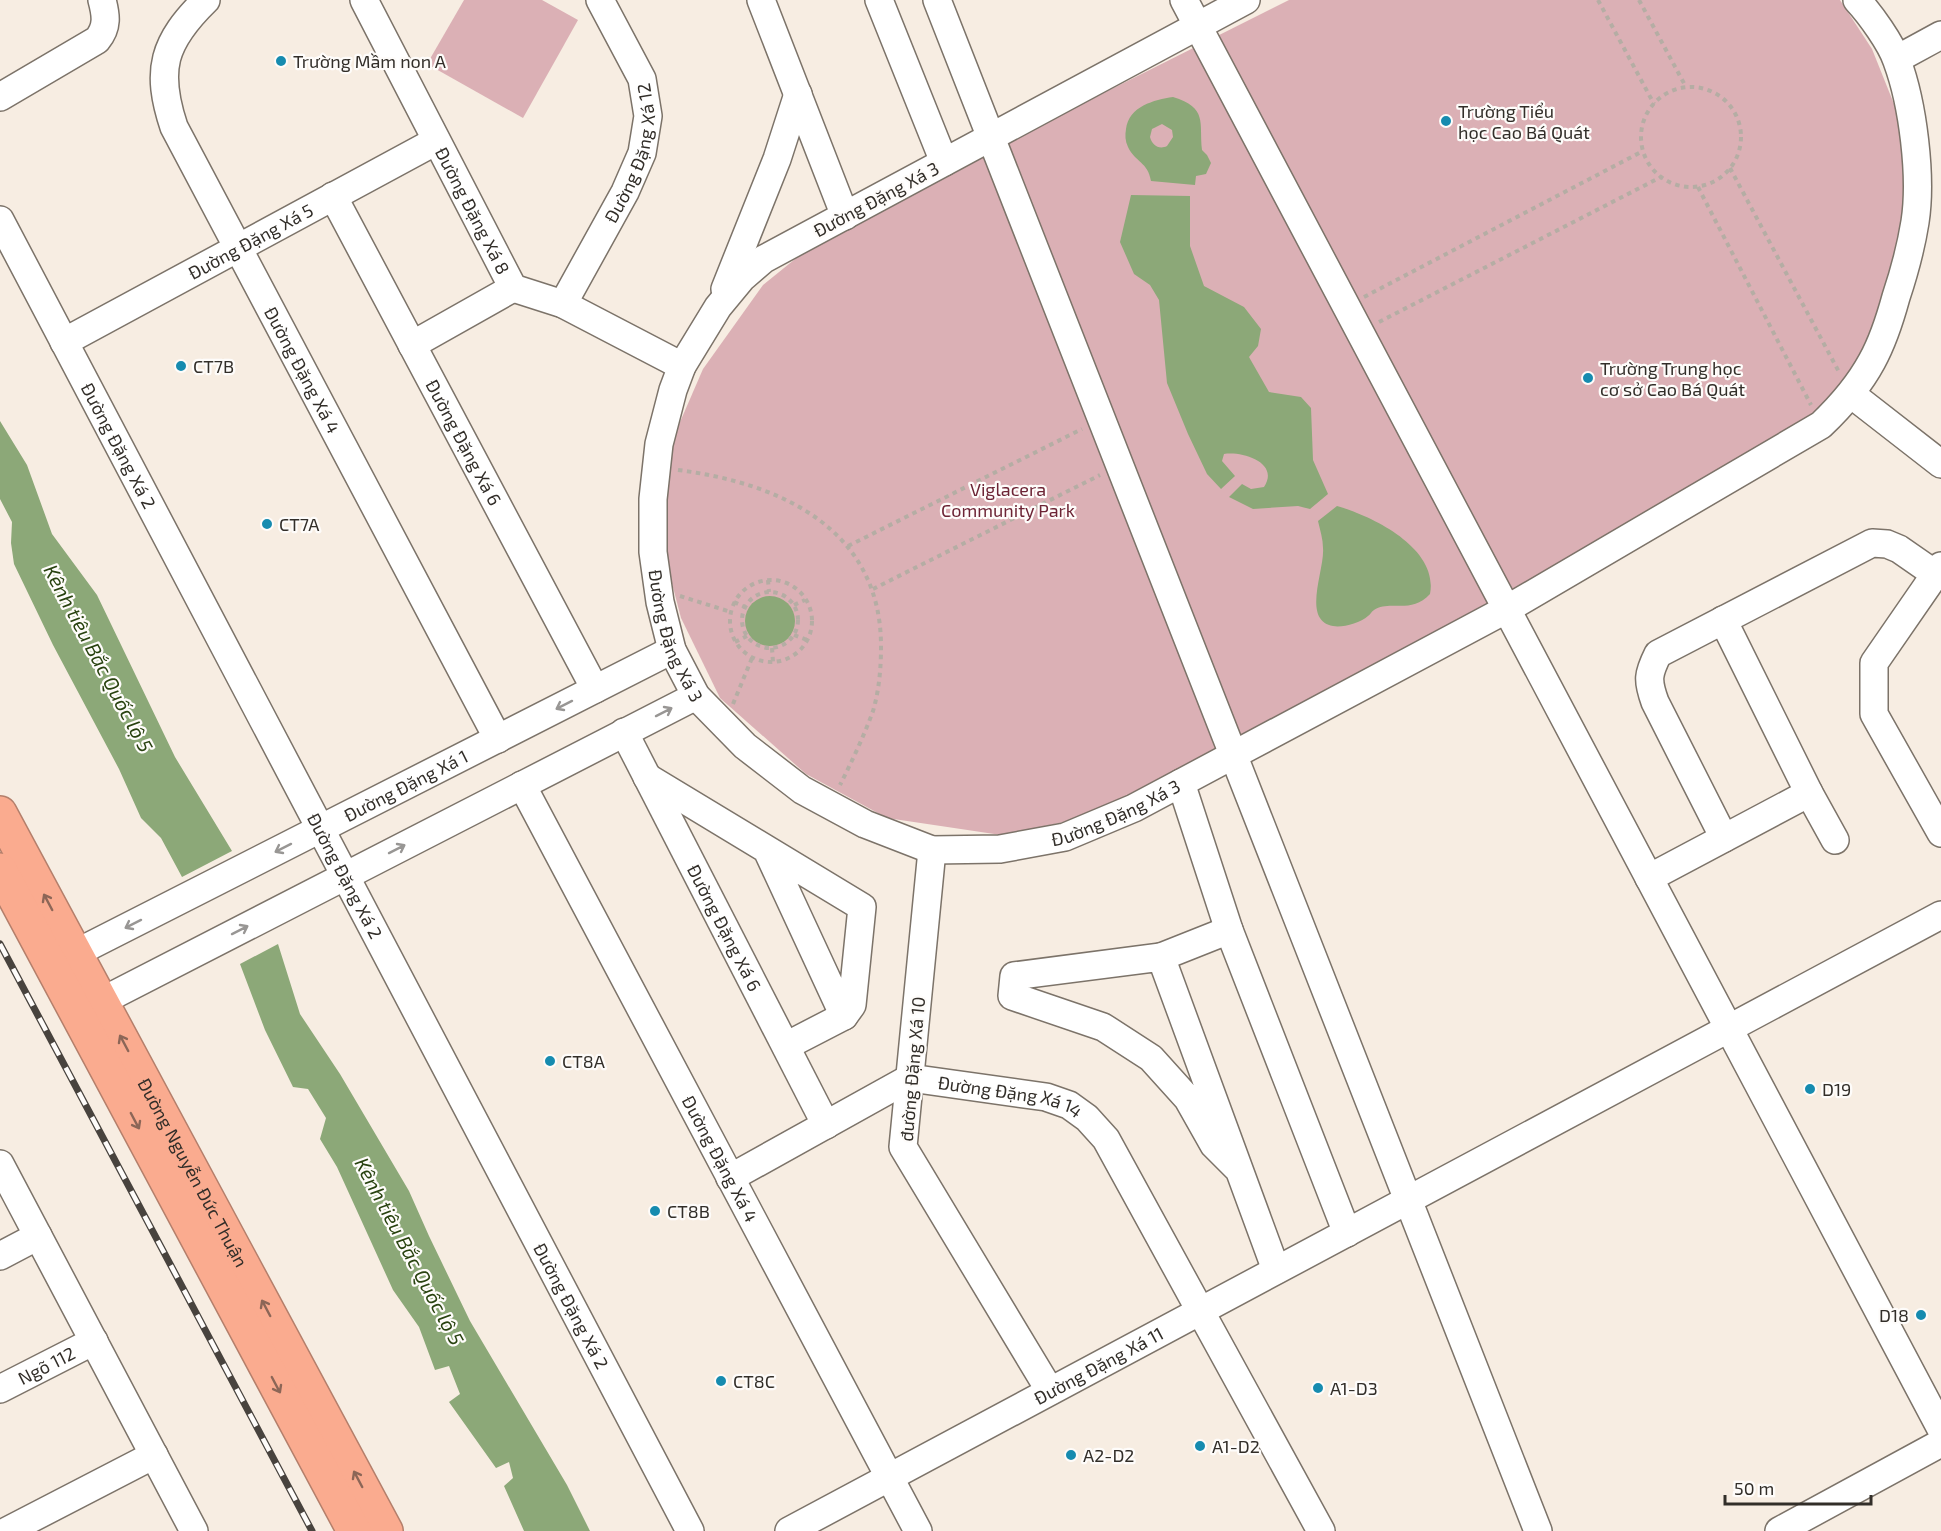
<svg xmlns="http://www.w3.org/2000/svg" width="1941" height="1531" viewBox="0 0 1941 1531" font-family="'Exo 2',sans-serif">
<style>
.green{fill:#dbb0b5}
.water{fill:#8ca878;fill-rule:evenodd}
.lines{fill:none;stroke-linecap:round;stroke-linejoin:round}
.minor-casing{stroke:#7c7369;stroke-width:30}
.highway-casing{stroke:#b47f6b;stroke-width:36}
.path{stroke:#b5ada4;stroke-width:4;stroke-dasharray:4.5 4.5;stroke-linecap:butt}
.minor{stroke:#fff;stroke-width:27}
.highway{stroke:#faab8f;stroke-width:33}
.rail-casing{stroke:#48433e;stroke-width:7}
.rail{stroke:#fefcfa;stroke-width:4.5;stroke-dasharray:14;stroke-linecap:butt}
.oneway{stroke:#989694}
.oneway2{stroke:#8c6657}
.poi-dot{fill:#168baf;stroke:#fefcfa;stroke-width:2}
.labels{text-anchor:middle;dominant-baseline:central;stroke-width:4.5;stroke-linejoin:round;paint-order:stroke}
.poi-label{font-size:18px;fill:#322e29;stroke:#fefcfa;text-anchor:start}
.street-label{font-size:18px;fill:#322e29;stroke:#fefcfa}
.park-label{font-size:18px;fill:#6c2435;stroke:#fefcfa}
.water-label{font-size:20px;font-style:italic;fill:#28420f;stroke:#fefcfa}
</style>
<rect width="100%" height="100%" fill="#f7ede2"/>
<g class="green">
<path d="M464,0H542L578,20L523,118L427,64Z"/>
<path d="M1289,0H1840L1872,49L1898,114L1912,176L1904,256L1869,356L1820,424L1097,815L1001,835L887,818L806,774L720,698L681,618L662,545L667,452L703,369L763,285L831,230Z"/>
</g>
<g class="water">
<path d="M1173,97C1208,108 1199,122 1202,150L1207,155L1211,163L1206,174L1196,176L1195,185L1151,181C1148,162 1135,162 1128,147C1125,141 1125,135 1126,129C1129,106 1154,100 1173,97ZM1162,124L1172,130L1173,137L1167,146C1159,150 1152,145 1150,137L1152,129Z"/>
<path d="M1131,195L1190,196V246L1204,286L1244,307L1261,329L1258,346L1249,357L1269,392L1301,397L1311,408L1313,460L1328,494L1310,509L1298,506L1253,509L1229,497L1242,484L1251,489L1264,487C1280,463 1243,451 1224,454L1222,461L1235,476L1221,489L1207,474L1188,434L1167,383L1159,300L1150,285L1134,274L1120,242Z"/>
<path d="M0,421L27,465L52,534L97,595L175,757L232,851L182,877L161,838L141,818L119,769L53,645L14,564L11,543L12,522L0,499Z"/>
<path d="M1337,506C1372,516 1439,548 1430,594C1411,615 1390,599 1374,610C1370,613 1372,613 1368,616C1360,623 1342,628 1333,626C1301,620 1325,570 1323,548C1323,539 1320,530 1318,521Z"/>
<circle cx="770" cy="621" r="25"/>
<path d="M278,944L300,1014L340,1074L409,1191L429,1236L470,1321L567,1485L590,1531H524L504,1486L513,1478L509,1462L496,1468L449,1402L460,1394L449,1366L435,1370L419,1327L393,1290L337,1167L320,1139L326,1118L308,1089L293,1087L265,1030L240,964Z"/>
</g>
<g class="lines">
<defs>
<g id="minor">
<path id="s1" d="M206,0C163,42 155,70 174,127L498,739"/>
<path id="s2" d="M364,0L513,288L563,304L682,366"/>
<path d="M761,0L845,216"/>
<path d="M879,0L944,162"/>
<path d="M937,0L1538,1531"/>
<path d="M1184,0L1941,1429"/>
<path id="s3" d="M1246,0L764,259L742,278L718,307L682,366L673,390L659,444L653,499V552L660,602L672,650L696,696L745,746L802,790L865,824L932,850L1000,849L1065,837L1134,808L1507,609L1821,425C1841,406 1859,385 1872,361C1883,341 1890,319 1896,297C1904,273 1911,247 1915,222C1922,177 1913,104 1897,61C1891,43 1870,14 1857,0"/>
<path d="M1897,59L1941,35"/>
<path d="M0,97L97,40C108,27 106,15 102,0"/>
<path id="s4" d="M333,196L595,689"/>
<path id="s5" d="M0,220L690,1531"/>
<path d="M725,289L777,159L798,94"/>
<path id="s6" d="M563,304L625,192L642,153L648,116L642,79L600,0"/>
<path id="s7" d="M64,342L436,141"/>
<path d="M412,345L513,288"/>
<path d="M1851,394L1941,464"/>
<path d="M1941,566L1874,663V714L1941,833"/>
<path d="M1723,620L1809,793L1835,840"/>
<path id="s8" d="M624,732L826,1125"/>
<path d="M647,777L862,907L852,1005L844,1016L767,850"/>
<path d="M1181,783L1229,930L1347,1233"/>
<path id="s9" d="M522,785L918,1531"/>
<path d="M1724,838L1655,702C1647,680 1648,674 1658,654L1872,543L1887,544L1899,549L1935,574"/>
<path d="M932,850L903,1147L1050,1391"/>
<path d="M1649,878L1809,793"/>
<path id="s10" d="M76,953L672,650"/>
<path d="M1161,957L1229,930"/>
<path d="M102,1001L696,696"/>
<path d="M786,1046L844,1016"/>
<path d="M0,1164L194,1531"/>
<path d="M1237,1168L1214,1145L1188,1099L1151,1058L1103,1027L1012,996L1014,976L1161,957L1276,1270"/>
<path id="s11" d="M730,1178L910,1078L1046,1097L1069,1105L1087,1118L1106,1139L1321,1531"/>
<path d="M0,1256L38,1236"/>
<path id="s12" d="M0,1389L94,1341"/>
<path d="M7,1531L154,1455"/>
<path id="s13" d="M789,1531L1941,915"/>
<path d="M1779,1531L1941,1443"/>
</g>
<g id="highway">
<path id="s14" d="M0,813L386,1531"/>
<path d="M0,870L354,1531"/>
</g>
</defs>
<use href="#minor" class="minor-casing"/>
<use href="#highway" class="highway-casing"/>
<g class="path">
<path d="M1598,0L1654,104"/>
<path d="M1639,0L1686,87"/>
<circle cx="1691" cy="137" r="50"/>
<path d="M1730,168L1839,372"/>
<path d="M1698,187L1811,405"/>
<path d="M1364,297L1643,151"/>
<path d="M1379,322L1661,177"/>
<path d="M678,470C780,483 882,529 881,648C881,668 879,691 873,711C864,736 852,761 840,785"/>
<path d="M848,546L1082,429"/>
<circle cx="771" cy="621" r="41"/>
<path d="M768,580L769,592"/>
<path d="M873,589L1100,475"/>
<circle cx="770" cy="620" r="28"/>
<path d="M680,596L731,612"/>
<path d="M734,602L745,607"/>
<path d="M794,605L805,600"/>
<path d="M794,635L807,640"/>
<path d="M735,642L747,636"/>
<path d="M772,648L773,662"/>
<path d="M733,704L752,658"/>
</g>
<use href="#minor" class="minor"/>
<use href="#highway" class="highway"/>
<defs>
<path id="rail" d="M0,944L312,1531"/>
</defs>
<use href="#rail" class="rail-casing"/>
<use href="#rail" class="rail"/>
</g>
<defs><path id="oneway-shaft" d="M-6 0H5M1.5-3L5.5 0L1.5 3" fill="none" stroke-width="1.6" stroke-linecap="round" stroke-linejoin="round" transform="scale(1.5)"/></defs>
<g class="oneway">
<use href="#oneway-shaft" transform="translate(564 705) rotate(153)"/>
<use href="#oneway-shaft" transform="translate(664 712) rotate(-27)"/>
<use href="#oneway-shaft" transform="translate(283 848) rotate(153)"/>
<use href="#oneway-shaft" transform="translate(397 849) rotate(-27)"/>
<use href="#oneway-shaft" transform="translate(133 924) rotate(153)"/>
<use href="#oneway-shaft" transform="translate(240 930) rotate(-27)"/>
</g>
<g class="oneway2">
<use href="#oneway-shaft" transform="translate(48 902) rotate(-118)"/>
<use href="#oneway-shaft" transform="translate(124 1043) rotate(-118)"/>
<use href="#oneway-shaft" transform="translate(135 1121) rotate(62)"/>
<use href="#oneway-shaft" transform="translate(266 1308) rotate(-118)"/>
<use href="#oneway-shaft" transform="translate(276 1385) rotate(62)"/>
<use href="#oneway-shaft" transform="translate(358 1479) rotate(-118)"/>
</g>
<g class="poi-dot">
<circle cx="281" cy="61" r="6"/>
<circle cx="1446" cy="121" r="6"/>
<circle cx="181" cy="366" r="6"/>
<circle cx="1588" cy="378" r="6"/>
<circle cx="267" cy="524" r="6"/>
<circle cx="550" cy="1061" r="6"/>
<circle cx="1810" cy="1089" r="6"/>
<circle cx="655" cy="1211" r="6"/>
<circle cx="1921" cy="1315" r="6"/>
<circle cx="721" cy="1381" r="6"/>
<circle cx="1318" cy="1388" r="6"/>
<circle cx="1200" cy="1446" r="6"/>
<circle cx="1071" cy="1455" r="6"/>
</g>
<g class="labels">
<g class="poi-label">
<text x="293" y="61">Trường Mầm non A</text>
<text x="1458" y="111">Trường Tiểu<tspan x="1458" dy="21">học Cao Bá Quát</tspan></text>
<text x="193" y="366">CT7B</text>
<text x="1600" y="368">Trường Trung học<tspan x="1600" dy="21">cơ sở Cao Bá Quát</tspan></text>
<text x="279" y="524">CT7A</text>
<text x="562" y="1061">CT8A</text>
<text x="1822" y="1089">D19</text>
<text x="667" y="1211">CT8B</text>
<text x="1909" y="1315" text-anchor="end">D18</text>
<text x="733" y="1381">CT8C</text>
<text x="1330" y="1388">A1-D3</text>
<text x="1212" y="1446">A1-D2</text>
<text x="1083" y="1455">A2-D2</text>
</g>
<g class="street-label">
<text stroke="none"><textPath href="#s6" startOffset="168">Đường Đặng Xá 12</textPath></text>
<text transform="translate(876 199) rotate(-28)">Đường Đặng Xá 3</text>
<text stroke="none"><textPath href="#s2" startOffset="237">Đường Đặng Xá 8</textPath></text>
<text stroke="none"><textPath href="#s7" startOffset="212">Đường Đặng Xá 5</textPath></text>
<text stroke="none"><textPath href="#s1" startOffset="416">Đường Đặng Xá 4</textPath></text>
<text stroke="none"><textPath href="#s4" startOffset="279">Đường Đặng Xá 6</textPath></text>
<text stroke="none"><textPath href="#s5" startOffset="255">Đường Đặng Xá 2</textPath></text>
<text stroke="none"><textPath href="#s3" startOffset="960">Đường Đặng Xá 3</textPath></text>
<text stroke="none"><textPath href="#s10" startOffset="370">Đường Đặng Xá 1</textPath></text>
<text stroke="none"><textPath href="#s3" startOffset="1500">Đường Đặng Xá 3</textPath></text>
<text stroke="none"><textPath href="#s5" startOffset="741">Đường Đặng Xá 2</textPath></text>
<text stroke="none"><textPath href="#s8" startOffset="220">Đường Đặng Xá 6</textPath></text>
<text transform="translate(912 1069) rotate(-85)">đường Đặng Xá 10</text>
<text stroke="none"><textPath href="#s11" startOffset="308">Đường Đặng Xá 14</textPath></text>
<text stroke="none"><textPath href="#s9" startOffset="423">Đường Đặng Xá 4</textPath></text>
<text stroke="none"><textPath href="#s14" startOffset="408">Đường Nguyễn Đức Thuận</textPath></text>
<text stroke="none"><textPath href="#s5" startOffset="1227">Đường Đặng Xá 2</textPath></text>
<text stroke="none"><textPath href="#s12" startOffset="52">Ngõ 112</textPath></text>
<text stroke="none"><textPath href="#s13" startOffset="351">Đường Đặng Xá 11</textPath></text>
</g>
<g class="park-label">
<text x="1008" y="489">Viglacera<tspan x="1008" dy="21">Community Park</tspan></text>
</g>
<g class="water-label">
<text transform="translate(99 658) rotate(62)">Kênh tiêu Bắc Quốc lộ 5</text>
<text transform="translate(410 1251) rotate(62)">Kênh tiêu Bắc Quốc lộ 5</text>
</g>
</g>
<path d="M1725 1495v9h146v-9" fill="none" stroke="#322e29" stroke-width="3"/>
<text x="1734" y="1495" font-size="18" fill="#322e29" stroke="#fefcfa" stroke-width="4.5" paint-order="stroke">50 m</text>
</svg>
